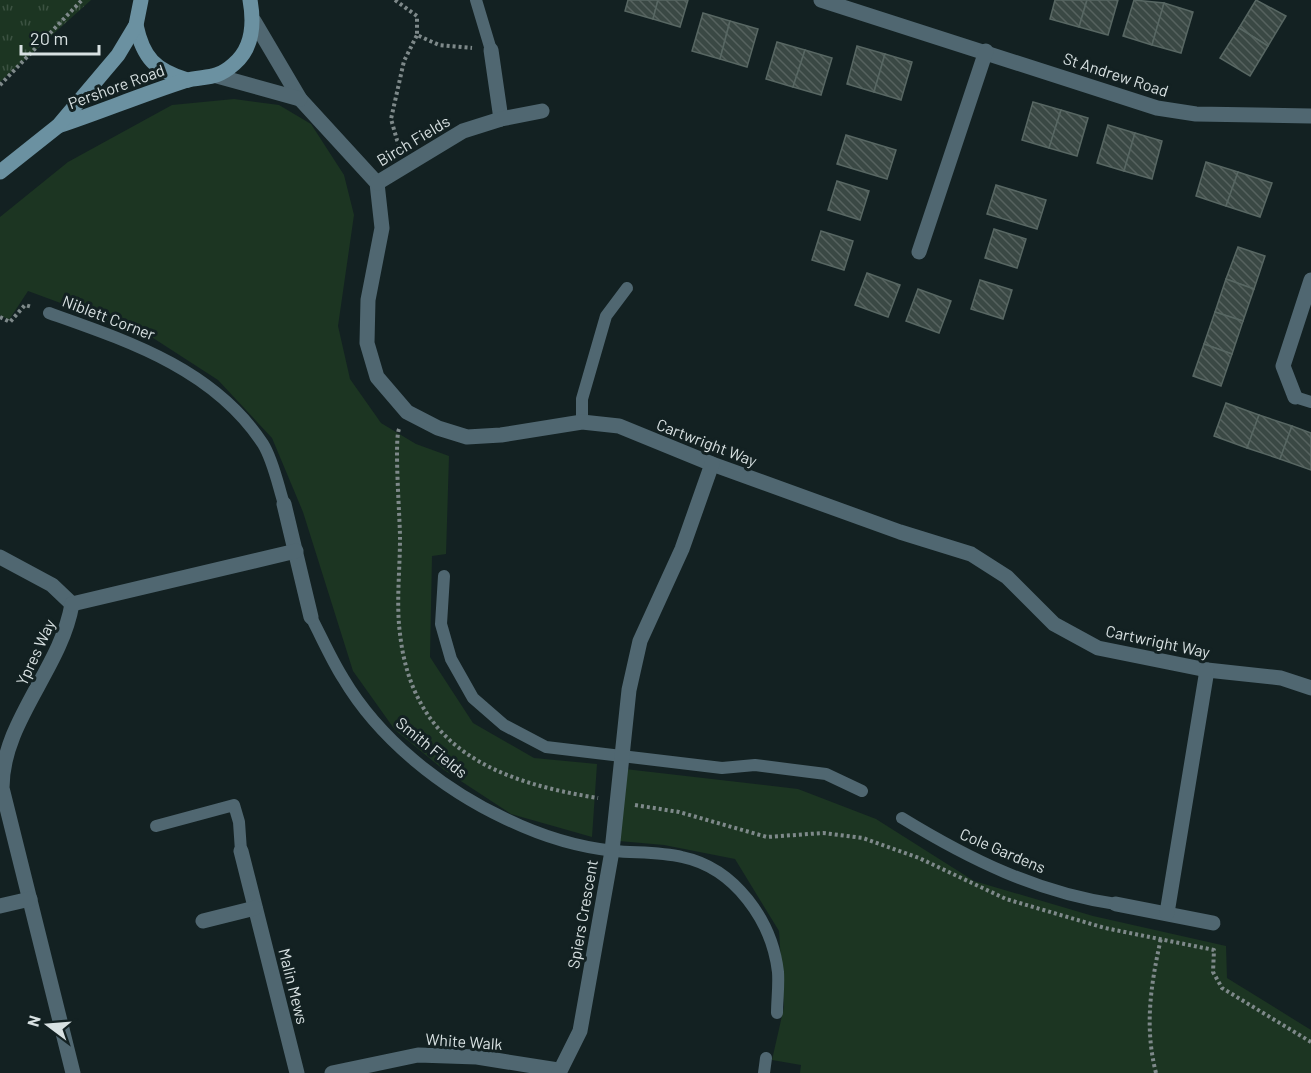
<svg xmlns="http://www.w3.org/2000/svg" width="1311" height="1073" viewBox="0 0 1311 1073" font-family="Barlow,sans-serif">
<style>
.grass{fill:url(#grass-tufts)}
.green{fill:#1c3522}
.building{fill:url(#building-back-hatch);stroke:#586763;stroke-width:1.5}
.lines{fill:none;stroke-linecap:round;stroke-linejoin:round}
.path{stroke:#7e898a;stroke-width:4;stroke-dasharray:3 3;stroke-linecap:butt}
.service{stroke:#506771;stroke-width:12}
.minor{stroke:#506771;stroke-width:15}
.secondary{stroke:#6b91a1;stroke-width:15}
.labels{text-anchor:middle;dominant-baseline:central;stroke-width:6;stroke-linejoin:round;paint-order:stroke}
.street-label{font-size:16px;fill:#d8e1e2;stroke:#132122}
</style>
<defs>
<pattern id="grass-tufts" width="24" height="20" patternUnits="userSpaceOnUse" patternTransform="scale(1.5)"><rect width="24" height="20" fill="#1c3522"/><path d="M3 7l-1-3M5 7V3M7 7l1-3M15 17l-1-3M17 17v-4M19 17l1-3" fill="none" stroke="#3c5242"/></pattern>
<pattern id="building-back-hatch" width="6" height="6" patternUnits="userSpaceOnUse" patternTransform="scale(1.5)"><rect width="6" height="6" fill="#3a4844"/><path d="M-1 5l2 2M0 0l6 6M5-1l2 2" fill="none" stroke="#56625f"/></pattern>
</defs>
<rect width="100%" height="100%" fill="#132122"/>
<path class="grass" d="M0,0H91L0,82Z"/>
<g class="green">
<path d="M234,99L279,105L311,124L344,175L354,215L338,326L350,379L381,423L416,444L449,456L446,554L432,556L430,657L473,723L534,758L597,764L592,837L511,814L444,770L395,730L353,671L303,512L272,438L218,380L150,336L28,291L9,320L0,315V217L68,162L172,105Z"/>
<path d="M625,769L798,789L876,819L974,881L1093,916L1226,946L1227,978L1311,1030V1073H800L801,1065L772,1060L784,1007L779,931L735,859L664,845L619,841Z"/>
</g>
<g class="building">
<path d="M628,0H658L653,19L625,11Z"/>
<path d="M658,0H688L680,27L653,19Z"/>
<path d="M1055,0H1087L1079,27L1050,19Z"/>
<path d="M1087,0H1118L1108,35L1079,27Z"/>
<path d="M1134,0L1164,3L1152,45L1123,36Z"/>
<path d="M1256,0L1286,16L1268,46L1239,28Z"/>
<path d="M1164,3L1193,12L1181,53L1152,45Z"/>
<path d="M703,13L730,21L720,59L692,51Z"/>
<path d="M730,21L758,29L747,67L720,59Z"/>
<path d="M1239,28L1268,46L1250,76L1220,58Z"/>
<path d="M777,42L805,50L793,87L766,79Z"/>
<path d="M857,46L885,54L874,92L847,84Z"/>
<path d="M805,50L832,58L821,95L793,87Z"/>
<path d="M885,54L912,62L901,100L874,92Z"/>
<path d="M1033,102L1061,110L1049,148L1022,140Z"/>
<path d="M1061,110L1088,118L1077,156L1049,148Z"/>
<path d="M1108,125L1135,133L1124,171L1097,163Z"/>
<path d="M1135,133L1162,141L1152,179L1124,171Z"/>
<path d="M846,135L896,150L887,179L837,164Z"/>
<path d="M1206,162L1238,172L1226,206L1196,196Z"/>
<path d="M1238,172L1272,183L1260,217L1226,206Z"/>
<path d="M837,181L869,191L860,220L828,210Z"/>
<path d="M996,185L1046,200L1037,229L987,214Z"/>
<path d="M994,229L1026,239L1017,268L985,258Z"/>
<path d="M821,231L853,241L844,270L812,260Z"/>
<path d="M1238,247L1265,256L1254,289L1226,279Z"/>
<path d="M867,273L900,285L888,317L855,305Z"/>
<path d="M1226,279L1254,289L1243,321L1215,312Z"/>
<path d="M980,280L1012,290L1003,319L971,309Z"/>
<path d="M918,289L951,301L939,333L906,321Z"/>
<path d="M1215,312L1243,321L1232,354L1204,344Z"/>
<path d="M1204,344L1232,354L1221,386L1193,376Z"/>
<path d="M1226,403L1259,415L1247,448L1214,436Z"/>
<path d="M1259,415L1292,426L1280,459L1247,448Z"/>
<path d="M1292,426L1311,433V470L1280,459Z"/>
</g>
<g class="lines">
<g class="path">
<path d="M395,0L417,16V35L439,45L472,48"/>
<path d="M0,85L82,0"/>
<path d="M399,147L391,119L404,61L417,35"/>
<path d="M0,317L10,322L25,305L32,307"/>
<path d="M399,429C394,442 400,518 400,538C400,570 396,603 400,634C413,749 497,782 598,798"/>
<path d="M635,805L679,812L767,837L823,833L863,838L919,858L1006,899L1105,928L1214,950L1213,972L1222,988L1311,1042"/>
<path d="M1156,1073C1144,1026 1151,984 1161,938"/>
</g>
<g class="service">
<path d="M476,0L491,50"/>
<path d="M49,313C128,341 214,369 263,444C273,460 278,485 284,504"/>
<path d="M1295,397L1311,402"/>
<path d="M582,422V399L606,316L627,288"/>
<path d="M444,576L441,624L451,659L473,698L504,725L546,747L722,768L755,765L826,774L862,791"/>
<path d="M311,617C322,638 331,659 343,678C379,739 442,789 506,819C541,836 576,847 614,851C637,853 661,852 682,857C735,868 772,921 778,972C779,986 777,1000 777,1013"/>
<path d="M902,818C969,859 1038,893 1116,904"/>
<path d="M156,826L234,805L239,822L241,851"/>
<path d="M764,1073L766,1058"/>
</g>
<g class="minor">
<path d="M821,0L1157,108L1196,114L1311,116"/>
<path d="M254,21L300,99L377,183L382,228L368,300L367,343L377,377L407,412L438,428L467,437L501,435L582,422L619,426L712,464L900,532L971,554L1007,577L1054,624L1098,648L1207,670L1281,678L1311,688"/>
<path d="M491,50L501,119"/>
<path d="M217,76L300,99"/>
<path d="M377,183L463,131L501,119L542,111"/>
<path d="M919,252L986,51"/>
<path d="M1295,397L1283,366L1311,280"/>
<path d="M284,504L311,617"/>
<path d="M0,557L52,585L72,604"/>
<path d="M72,604C61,669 2,721 2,788L73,1073"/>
<path d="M72,604L296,551"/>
<path d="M241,851L297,1073"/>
<path d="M1116,904L1213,923"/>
<path d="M0,906L30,899"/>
<path d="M1167,913L1207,670"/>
<path d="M203,921L255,908"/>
<path d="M332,1073L418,1055L477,1057L558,1070"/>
<path d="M559,1073L580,1031L612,851L629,690L640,641L682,549L712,464"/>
</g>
<g class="secondary">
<path d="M136,25C143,58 155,70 187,80"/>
<path d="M58,126C100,112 141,95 184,81C205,75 215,81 234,64C253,48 254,22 250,0"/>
<path d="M0,172L58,126L118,55L136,25L141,0"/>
</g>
</g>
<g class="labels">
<g class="street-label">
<text transform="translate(1116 74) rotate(18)">St Andrew Road</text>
<text transform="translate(116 86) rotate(-20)">Pershore Road</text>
<text transform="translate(413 140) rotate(-31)">Birch Fields</text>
<text transform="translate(109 317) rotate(21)">Niblett Corner</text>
<text transform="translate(707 442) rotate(21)">Cartwright Way</text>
<text transform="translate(1158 641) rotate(12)">Cartwright Way</text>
<text transform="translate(35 652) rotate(-65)">Ypres Way</text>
<text transform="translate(432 747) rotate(39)">Smith Fields</text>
<text transform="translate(1003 850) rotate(23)">Cole Gardens</text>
<text transform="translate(582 914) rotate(-80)">Spiers Crescent</text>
<text transform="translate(294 986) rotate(76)">Malin Mews</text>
<text transform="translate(464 1041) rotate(4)">White Walk</text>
</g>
</g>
<g transform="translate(48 1025) rotate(286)" stroke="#132122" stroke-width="4.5" paint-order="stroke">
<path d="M0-4.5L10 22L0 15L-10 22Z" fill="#d8e1e2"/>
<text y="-9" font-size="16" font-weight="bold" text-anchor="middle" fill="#d8e1e2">N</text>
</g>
<path d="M21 45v9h78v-9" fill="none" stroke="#d8e1e2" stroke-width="3"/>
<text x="30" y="45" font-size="18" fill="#d8e1e2" stroke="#132122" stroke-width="4.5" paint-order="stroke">20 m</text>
</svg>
